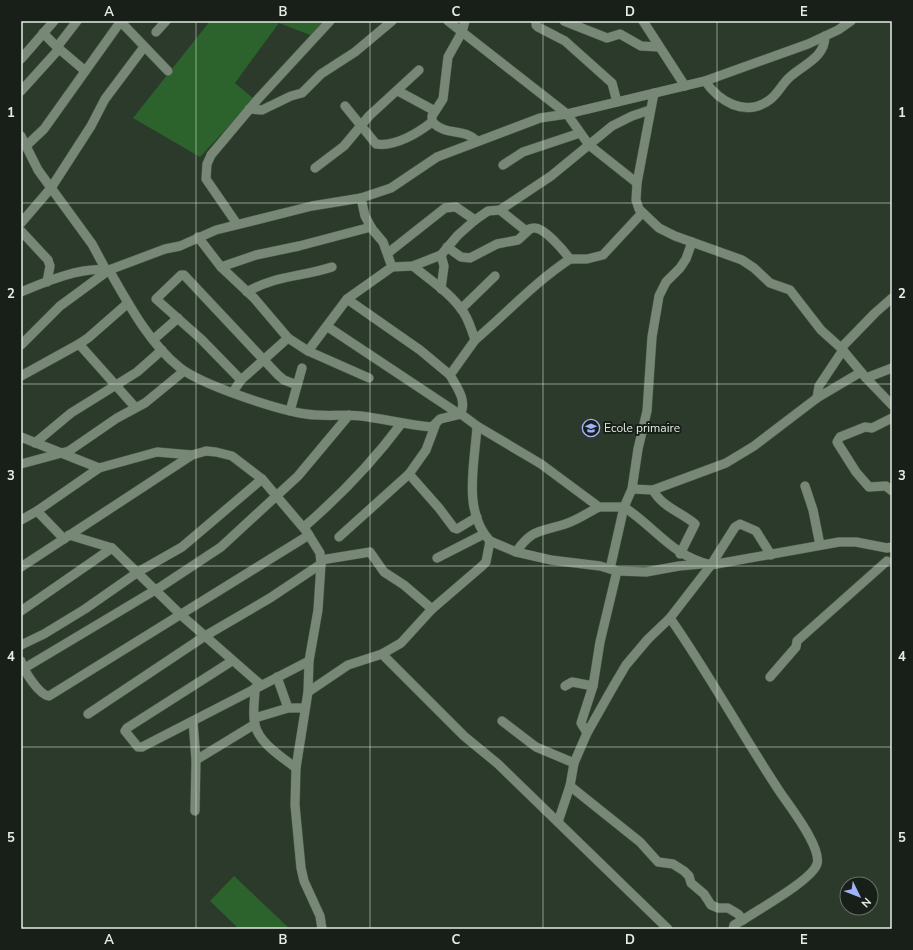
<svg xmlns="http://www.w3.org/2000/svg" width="913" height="950" viewBox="0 0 913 950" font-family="'Nunito Sans',sans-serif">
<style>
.green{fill:#2c622c}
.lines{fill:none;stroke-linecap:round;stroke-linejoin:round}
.minor-casing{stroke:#495648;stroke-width:10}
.minor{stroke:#778876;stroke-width:9}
.grid{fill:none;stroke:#e4ede3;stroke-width:1;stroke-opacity:0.55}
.labels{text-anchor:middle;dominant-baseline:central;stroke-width:4;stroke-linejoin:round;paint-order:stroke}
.poi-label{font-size:12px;fill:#e4ede3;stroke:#181f18;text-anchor:start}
.neatline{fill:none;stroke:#e4ede3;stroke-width:1.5}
.grid-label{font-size:13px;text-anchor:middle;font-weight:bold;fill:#e4ede3}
</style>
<rect width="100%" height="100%" fill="#2b3a2a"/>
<g class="green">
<path d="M210,21H327L313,36L279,23L235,83L254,99L200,157L133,118Z"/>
<path d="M234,876L290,929H239L210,901Z"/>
</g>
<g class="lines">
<defs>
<g id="minor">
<path d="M120,21L168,71"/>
<path d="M448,21L567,114L589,145L637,183"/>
<path d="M536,21V25L538,27L565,41L612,83L617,102"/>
<path d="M564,21L607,38L620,34L641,46L659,47"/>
<path d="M643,21L685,86"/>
<path d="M156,32L166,21"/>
<path d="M43,33L57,47L84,70"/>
<path d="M57,47L77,21"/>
<path d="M21,59L54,21"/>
<path d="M705,81C719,101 744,117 768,101C778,95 782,83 791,76C805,64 825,57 825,36"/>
<path d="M21,91L59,49"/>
<path d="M398,91L435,111"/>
<path d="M654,93L637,183L636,200L639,209L659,228L675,236L742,260L754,268L770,283L790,290L821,330L841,348L866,378L892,405"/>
<path d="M345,106L376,144C395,147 418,133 432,122V116L443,99L448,57L462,32L465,21"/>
<path d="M249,109L262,110L291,96L302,93L321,74L355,52L392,21"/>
<path d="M432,122C448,137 462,127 477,141"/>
<path d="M21,136L38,170L92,244L106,270"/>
<path d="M26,146L44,129L121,21"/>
<path d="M503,165L523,152L580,133"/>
<path d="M315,168L344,146L369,116L419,70"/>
<path d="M361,198L365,216L372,229L383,242L392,267"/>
<path d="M500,210L551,176L612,126L632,116L650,110"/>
<path d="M21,223L51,188L91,126L105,99L144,47"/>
<path d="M237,224L206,179L207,164L211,155L258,99L330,21"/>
<path d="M21,231L48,260L50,266L47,282"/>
<path d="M198,237L221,267L254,298L288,338L308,351L369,378"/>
<path d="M447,247L461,257L470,258L497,244L518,240L530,229"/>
<path d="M388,253L445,208L456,207L475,220"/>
<path d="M441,255L444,266L441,289"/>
<path d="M413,266C430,280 452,294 464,313C469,321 472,331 475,340"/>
<path d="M221,267L256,255L299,246L371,227"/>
<path d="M109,270C128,303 149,343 179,367C201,385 278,410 306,414C324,417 343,414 361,416C385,419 408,425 432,427L440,419L461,414L477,426L541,464L599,507H624C656,528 672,556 711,565L839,542H856L887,548L892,547"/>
<path d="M21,292C47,281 80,267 109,270"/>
<path d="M247,292C276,275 302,277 332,267"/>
<path d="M347,299L420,350L450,375"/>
<path d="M461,309L495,276"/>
<path d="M328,327L459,414"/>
<path d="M154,339L178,318"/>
<path d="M79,344L88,338L128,303"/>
<path d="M21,345L60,306L109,270L165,249L180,246L216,230L312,206L361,198L391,188L437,157L540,118L567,114L705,81L808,44L838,30L851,21"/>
<path d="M841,348L875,313L892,298"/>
<path d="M308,351L347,299L392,267L413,266L441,255L458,235L475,220L488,211L500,210L525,230C528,230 531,228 534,228C544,227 564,251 570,259H587L603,255L642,213"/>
<path d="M21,376L79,344L135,407"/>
<path d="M866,378L892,368"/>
<path d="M241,380L201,339L156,299L181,275H184L278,375L284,380L297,385"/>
<path d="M233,392L241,380L288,338"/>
<path d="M817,398L819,386L843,350"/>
<path d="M290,411L302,368"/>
<path d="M460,414C468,401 456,386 450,375L475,340C507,313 535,282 570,259"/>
<path d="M892,418L872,428L865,427L840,437L837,442L856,472L869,487L886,486L892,491"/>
<path d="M21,437L99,468L157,452L192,455L206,451L216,452L232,456L262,479L307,532L320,553L321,564L318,610L309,661L308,692L296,768L295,805L301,868L304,881L320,916L322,929"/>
<path d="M35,443L71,413L137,372L162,350"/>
<path d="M21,464L69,451L117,418L145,403L184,371"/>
<path d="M409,474L439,508L454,528L457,529L477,517"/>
<path d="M805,486L813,510L820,545"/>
<path d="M632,489L653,490L726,463L754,446L817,398L861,372"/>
<path d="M653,490C662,507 681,512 695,524L680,554"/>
<path d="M37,511L64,539"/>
<path d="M21,520L37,511L99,468"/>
<path d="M304,527C341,495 372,463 401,424"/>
<path d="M69,535L112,548"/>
<path d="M339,537L409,474L426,450L435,426"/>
<path d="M490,541L516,552L551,560L600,566L617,571L646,572L679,566L701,564"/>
<path d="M516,552C533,527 543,532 568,523C579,519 589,512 599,507"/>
<path d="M437,558L484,534"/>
<path d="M321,560L370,552L384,572L404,585L432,609"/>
<path d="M21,567L192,455"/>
<path d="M610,569L624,507L632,489L638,449L647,411L652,337L659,296L666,282L680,268L686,259L692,242"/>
<path d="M21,611L112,548L181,615L261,685"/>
<path d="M21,645L44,634L85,609L138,572L182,547L262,479"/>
<path d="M382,654L464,736L498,764L668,929"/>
<path d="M21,661C24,671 39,695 49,696L309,535"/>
<path d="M232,661L127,728L125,731L138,747H142L309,661"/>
<path d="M23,669L162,586L221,547L298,476L349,415"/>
<path d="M277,677L288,708H304"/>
<path d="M770,677L796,647L797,641L887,561"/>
<path d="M565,686L572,682L593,686"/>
<path d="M255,688C255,699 252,714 255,725C259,743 282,757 296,768"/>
<path d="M308,692L348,665L382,654L401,643L432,609L482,566L486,562L490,541C462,511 475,463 477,426"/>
<path d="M88,714L205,636L270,598L321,564"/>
<path d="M255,718L288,708"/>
<path d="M193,721L196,760L195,811"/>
<path d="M502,721L536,747L574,763"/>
<path d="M587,733L581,723L593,686L600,642L617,571"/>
<path d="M196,760L255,724"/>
<path d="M570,786L640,842L658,862L673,864L684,871L689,876L691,883L704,894L711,905L718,908H728L738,914L743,920C759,909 812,880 817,864C822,848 791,808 782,795C743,737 710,675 670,618"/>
<path d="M558,822L570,786L574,763L587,733L613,687L626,665L648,639L670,618L711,565L735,527L740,524L756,531L771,555"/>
<path d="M733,929L734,925L743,920"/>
</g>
</defs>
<use href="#minor" class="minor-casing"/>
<use href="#minor" class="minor"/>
</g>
<path class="grid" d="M196,21V929M370,21V929M543,21V929M717,21V929M21,203H892M21,384H892M21,566H892M21,747H892"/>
<defs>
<symbol id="school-ring" viewBox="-11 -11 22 22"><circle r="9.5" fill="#181f18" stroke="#a1b2fd" stroke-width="1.5"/><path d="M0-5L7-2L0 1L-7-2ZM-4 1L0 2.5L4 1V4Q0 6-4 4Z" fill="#a1b2fd"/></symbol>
</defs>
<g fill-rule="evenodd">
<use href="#school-ring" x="581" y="418" width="20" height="20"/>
</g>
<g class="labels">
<g class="poi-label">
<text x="604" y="428">Ecole primaire</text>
</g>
</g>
<rect width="913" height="950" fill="none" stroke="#181f18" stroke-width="44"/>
<g transform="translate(859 896) rotate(133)"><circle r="19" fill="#181f18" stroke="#6a7169"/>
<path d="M0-3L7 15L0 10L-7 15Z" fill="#a1b2fd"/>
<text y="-6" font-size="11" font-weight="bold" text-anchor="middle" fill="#e4ede3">N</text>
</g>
<rect x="22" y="22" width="869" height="906" class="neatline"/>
<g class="grid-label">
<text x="109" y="16">A</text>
<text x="283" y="16">B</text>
<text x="456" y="16">C</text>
<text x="630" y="16">D</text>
<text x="804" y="16">E</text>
<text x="11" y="117">1</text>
<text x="902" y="117">1</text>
<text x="11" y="298">2</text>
<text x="902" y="298">2</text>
<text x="11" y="480">3</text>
<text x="902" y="480">3</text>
<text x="11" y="661">4</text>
<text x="902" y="661">4</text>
<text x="11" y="842">5</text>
<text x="902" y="842">5</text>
<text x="109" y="944">A</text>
<text x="283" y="944">B</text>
<text x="456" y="944">C</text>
<text x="630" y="944">D</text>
<text x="804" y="944">E</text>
</g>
</svg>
